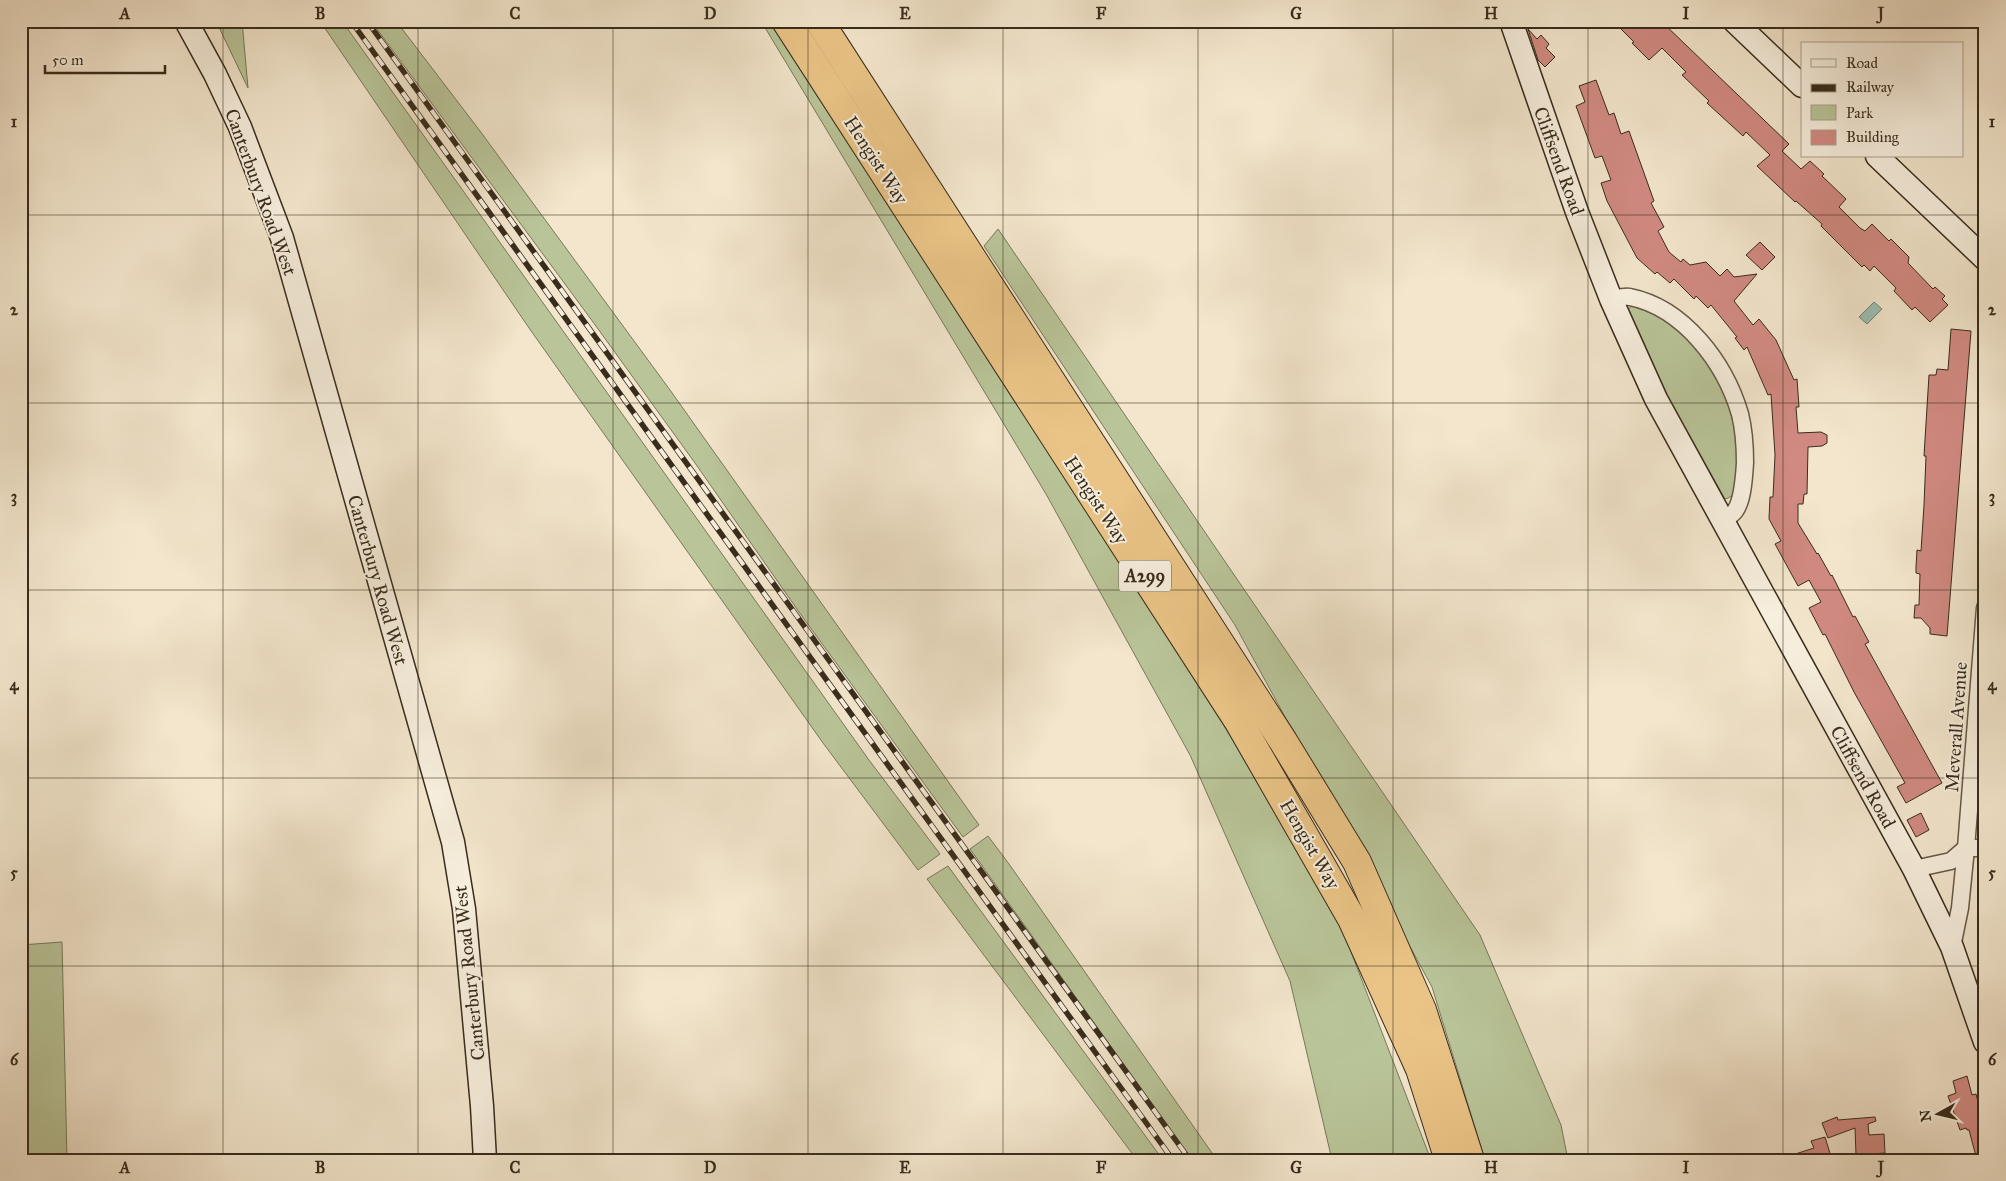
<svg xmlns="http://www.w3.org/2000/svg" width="2006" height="1181" viewBox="0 0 2006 1181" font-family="'IM FELL Great Primer',serif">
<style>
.green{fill:#b9c599;stroke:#78785a}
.water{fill:#9cc0b4;stroke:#748577}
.building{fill:#d18a82;stroke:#382c1c}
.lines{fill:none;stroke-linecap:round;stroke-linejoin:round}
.street-casing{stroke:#675a48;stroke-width:19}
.secondary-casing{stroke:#382c1c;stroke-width:25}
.highway-casing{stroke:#382c1c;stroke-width:30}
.street{stroke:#f7efde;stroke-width:16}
.secondary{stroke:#f7efde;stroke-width:22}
.highway{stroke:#eac386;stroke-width:28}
.rail-casing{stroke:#382c1c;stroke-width:5.5}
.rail{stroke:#f7efde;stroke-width:4;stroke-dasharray:11;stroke-linecap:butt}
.grid{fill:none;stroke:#382c1c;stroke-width:1;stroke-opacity:0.55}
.labels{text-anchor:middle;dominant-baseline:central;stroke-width:4;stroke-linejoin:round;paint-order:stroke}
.shield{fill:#f7efde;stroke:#716656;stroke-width:1}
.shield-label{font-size:18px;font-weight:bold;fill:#382c1c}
.street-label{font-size:19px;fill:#382c1c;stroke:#f7efde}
.neatline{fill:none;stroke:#382c1c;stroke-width:2}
.grid-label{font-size:16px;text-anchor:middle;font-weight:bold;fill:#382c1c}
</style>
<rect width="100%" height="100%" fill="#f3e6cd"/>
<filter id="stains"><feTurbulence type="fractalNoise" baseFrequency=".004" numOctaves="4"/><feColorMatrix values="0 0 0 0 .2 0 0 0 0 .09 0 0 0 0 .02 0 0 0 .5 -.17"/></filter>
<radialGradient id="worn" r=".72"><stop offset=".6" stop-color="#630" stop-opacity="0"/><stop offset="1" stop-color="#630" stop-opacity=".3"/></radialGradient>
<g class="green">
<path d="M216,21H242L248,88Z"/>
<path d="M320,21H342L869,760L940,854L918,870L823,743L529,328Z"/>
<path d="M371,21H396L480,131L670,390L979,825L963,837L799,612L695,463L593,322Z"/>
<path d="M761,21H776L1210,701L1343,931L1431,1160H1332L1290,981L1190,755L1046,494Z"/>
<path d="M998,229L1480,935L1561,1125L1568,1160H1485L1432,987L1235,625L984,246Z"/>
<path d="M1632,306C1641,306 1648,311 1657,315C1713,345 1739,410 1738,471C1738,482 1737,497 1725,499L1672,405L1627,310Z"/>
<path d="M988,836L1009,864L1217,1160H1192L970,849Z"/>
<path d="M948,866L1163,1160H1137L927,879Z"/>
<path d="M62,942L67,1160H21V945Z"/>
</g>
<path class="water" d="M1874,302L1882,309L1867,324L1859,317Z"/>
<g class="building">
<path d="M1613,21H1661L1789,144L1782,151L1801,169L1810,161L1824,174L1822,176L1846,199L1839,207L1860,228L1865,231L1872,224L1889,241L1891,239L1909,257L1908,263L1933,289L1935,287L1945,296L1942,299L1948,305L1930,322L1915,307L1912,310L1894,291L1896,288L1874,266L1870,271L1864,265L1862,267L1821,226L1822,224L1796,201L1795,202L1757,166L1770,155L1746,132L1743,136L1707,103L1709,101L1682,75L1686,72L1662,48L1649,60L1632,43L1634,42Z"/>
<path d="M1528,29L1537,39L1541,35L1549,44L1546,48L1555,57L1545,67L1538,60Z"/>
<path d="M1596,80L1609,115L1614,113L1621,134L1629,131L1654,201L1651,203L1664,227L1658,231L1669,252L1681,262L1683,259L1690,265L1706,262L1720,276L1727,269L1734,277L1757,274L1734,301L1753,325L1759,319L1776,340L1794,380L1797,379L1799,407H1796L1798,433L1821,432L1827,435V443L1822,446L1808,447L1807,494H1804L1803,504H1798V523L1817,554L1818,553L1831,576L1832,575L1853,617L1855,616L1869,642L1865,644L1942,783L1906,803L1897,787L1905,783L1854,692L1825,634L1823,635L1809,608L1821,602L1809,580L1798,586L1775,544L1781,541L1769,519L1770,497H1773L1775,455L1771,394L1768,395L1747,347L1744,350L1735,338L1737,337L1711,305L1708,308L1696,296L1694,299L1674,279L1670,283L1657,272L1655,274L1637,258L1607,201L1601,183L1611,180L1602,156L1595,158L1576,106L1585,102L1579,86Z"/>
<path d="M1760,242L1775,257L1762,270L1746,255Z"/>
<path d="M1951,329L1971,331L1947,636L1930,634V628L1921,618H1914L1915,605H1919L1920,574L1916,573V567L1917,550L1921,551L1924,505L1926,456H1924L1929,375H1936L1937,369L1948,370Z"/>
<path d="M1921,813L1929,830L1916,837L1907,820Z"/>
<path d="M1967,1076L1972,1095L1976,1094L1981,1113L1978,1114L1985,1138V1160H1977L1969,1130H1967L1966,1128L1960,1130L1948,1096L1956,1093L1953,1081Z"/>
<path d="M1837,1117L1838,1120L1875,1117L1876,1121L1868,1124L1869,1135L1884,1134L1885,1153L1856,1155L1855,1128L1828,1138L1822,1123Z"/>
<path d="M1825,1137L1832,1160H1787L1786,1157L1814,1148L1811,1141Z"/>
</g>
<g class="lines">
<defs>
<g id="street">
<path d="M1611,299C1617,298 1624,296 1630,297C1684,308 1725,363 1740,414C1744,430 1745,447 1745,463C1744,477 1743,500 1735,511C1732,515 1727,518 1723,521"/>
<path d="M1914,869L1951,861L1966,848H1985"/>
<path d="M1952,947L1960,908L1966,848L1985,608"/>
</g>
<g id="secondary">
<path d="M186,21L215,74L240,127L282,238L453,842L464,909L482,1106L485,1160"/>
<path d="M1511,21L1577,212L1611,299L1656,399L1914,869L1952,947L1985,1042"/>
<path d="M1734,21L1802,86"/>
<path d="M1877,156L1985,259"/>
</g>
<g id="highway">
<path d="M786,21L1239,722L1352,919L1420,1069L1449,1160"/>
<path d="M819,21L1283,741L1357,862L1422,1010L1470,1160"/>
</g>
</defs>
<use href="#street" class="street-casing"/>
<use href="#secondary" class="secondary-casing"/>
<use href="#highway" class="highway-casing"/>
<use href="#street" class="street"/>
<use href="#secondary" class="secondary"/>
<use href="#highway" class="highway"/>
<defs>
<g id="rail">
<path d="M351,21L1173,1160"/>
<path d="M367,21L1190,1160"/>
</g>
</defs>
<use href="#rail" class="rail-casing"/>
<use href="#rail" class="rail"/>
</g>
<path class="grid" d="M223,21V1160M418,21V1160M613,21V1160M808,21V1160M1003,21V1160M1198,21V1160M1393,21V1160M1588,21V1160M1783,21V1160M21,215H1985M21,403H1985M21,590H1985M21,778H1985M21,966H1985"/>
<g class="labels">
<rect class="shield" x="1119" y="560.5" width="52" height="31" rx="4"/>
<g class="shield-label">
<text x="1145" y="576">A299</text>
</g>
<g class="street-label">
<text transform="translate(876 160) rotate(57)">Hengist Way</text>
<text transform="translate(1559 161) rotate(70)">Cliffsend Road</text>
<text transform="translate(261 192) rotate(70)">Canterbury Road West</text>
<text transform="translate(1096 500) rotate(57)">Hengist Way</text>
<text transform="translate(378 580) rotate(74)">Canterbury Road West</text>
<text transform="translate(1956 727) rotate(-86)">Meverall Avenue</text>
<text transform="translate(1863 777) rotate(61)">Cliffsend Road</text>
<text transform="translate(1310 844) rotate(60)">Hengist Way</text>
<text transform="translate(469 973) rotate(-96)">Canterbury Road West</text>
</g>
</g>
<rect width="2006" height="1181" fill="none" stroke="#f3e6cd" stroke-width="55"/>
<rect x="1801" y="42" width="162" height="115" fill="#f7efde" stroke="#aba190"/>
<rect x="1811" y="59" width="25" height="8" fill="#f7efde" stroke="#aba190"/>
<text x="1846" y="68" font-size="15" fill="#382c1c">Road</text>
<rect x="1811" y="84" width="25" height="8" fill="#382c1c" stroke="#aba190"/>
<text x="1846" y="92" font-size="15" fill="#382c1c">Railway</text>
<rect x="1811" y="105" width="25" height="15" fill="#b9c599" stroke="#aba190"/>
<text x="1846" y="118" font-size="15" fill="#382c1c">Park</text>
<rect x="1811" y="130" width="25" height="15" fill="#d18a82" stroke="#aba190"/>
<text x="1846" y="142" font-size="15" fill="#382c1c">Building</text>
<g transform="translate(1938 1114) rotate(262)" stroke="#f7efde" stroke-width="4" paint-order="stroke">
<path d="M0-4L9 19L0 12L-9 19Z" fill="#382c1c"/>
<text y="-8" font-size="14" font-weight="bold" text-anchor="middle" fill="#382c1c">N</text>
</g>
<path d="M45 65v8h120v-8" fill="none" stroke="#382c1c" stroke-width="2.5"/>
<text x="52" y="65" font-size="15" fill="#382c1c" stroke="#f7efde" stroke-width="4" paint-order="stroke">50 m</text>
<rect x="28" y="28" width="1950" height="1126" class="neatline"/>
<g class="grid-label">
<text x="125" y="19">A</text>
<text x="320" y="19">B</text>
<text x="515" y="19">C</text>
<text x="710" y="19">D</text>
<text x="905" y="19">E</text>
<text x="1101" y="19">F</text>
<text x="1296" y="19">G</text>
<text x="1491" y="19">H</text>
<text x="1686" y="19">I</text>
<text x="1881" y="19">J</text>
<text x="14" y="127">1</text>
<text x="1992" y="127">1</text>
<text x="14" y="315">2</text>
<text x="1992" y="315">2</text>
<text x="14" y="502">3</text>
<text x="1992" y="502">3</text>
<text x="14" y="690">4</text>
<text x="1992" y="690">4</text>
<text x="14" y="878">5</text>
<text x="1992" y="878">5</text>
<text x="14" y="1065">6</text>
<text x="1992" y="1065">6</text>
<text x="125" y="1173">A</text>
<text x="320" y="1173">B</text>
<text x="515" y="1173">C</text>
<text x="710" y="1173">D</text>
<text x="905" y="1173">E</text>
<text x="1101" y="1173">F</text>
<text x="1296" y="1173">G</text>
<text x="1491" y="1173">H</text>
<text x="1686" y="1173">I</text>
<text x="1881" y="1173">J</text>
</g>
<rect width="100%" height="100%" filter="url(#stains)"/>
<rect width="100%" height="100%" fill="url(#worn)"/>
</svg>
